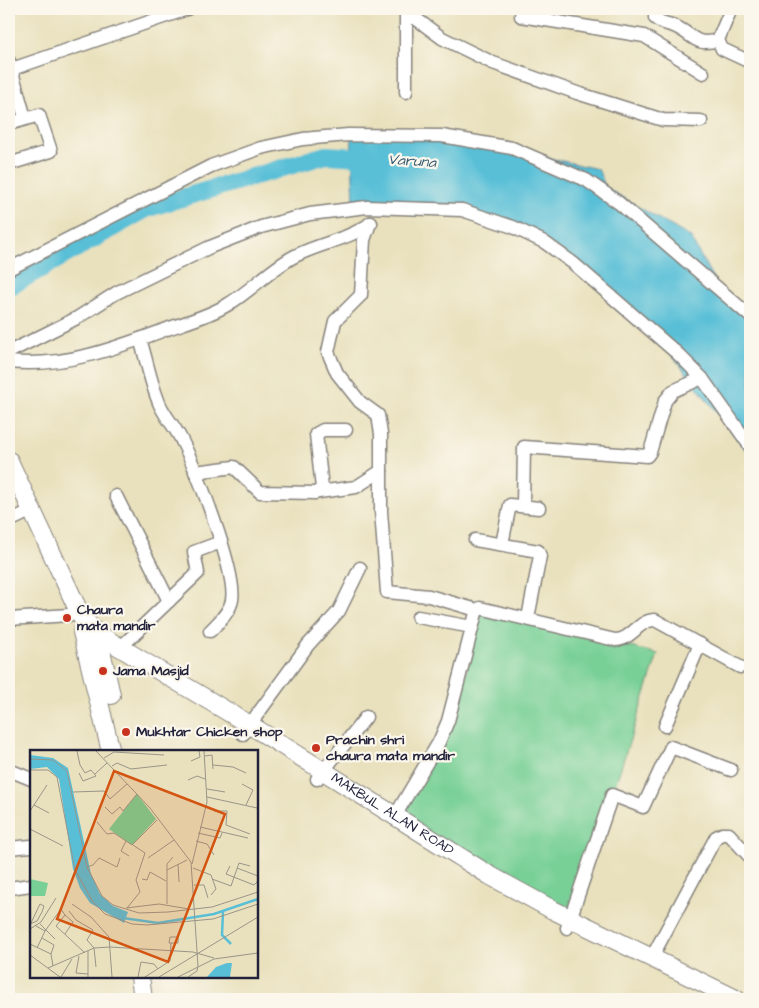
<svg xmlns="http://www.w3.org/2000/svg" width="759" height="1008" viewBox="0 0 759 1008" font-family="'Architects Daughter',sans-serif">
<style>
.green{fill:#78d096;stroke:#4d7968}
.water{fill:#59bfd7;stroke:#3e7089}
.lines{fill:none;stroke-linecap:round;stroke-linejoin:round}
.river{stroke:#59bfd7;stroke-width:18}
.minor-casing{stroke:#86827c;stroke-width:15}
.highway-casing{stroke:#86827c;stroke-width:20}
.minor{stroke:#fff;stroke-width:12}
.highway{stroke:#fff;stroke-width:18}
.poi-dot{fill:#c8321e;stroke:#fbf7ec;stroke-width:2}
.labels{text-anchor:middle;dominant-baseline:central;stroke-width:4.5;stroke-linejoin:round;paint-order:stroke}
.poi-label{font-size:14px;font-weight:bold;fill:#22223b;stroke:#fbf7ec;text-anchor:start}
.street-label{font-size:14px;fill:#22223b;stroke:#fbf7ec}
.water-label{font-size:15px;font-style:italic;fill:#355972;stroke:#fbf7ec}
.inset-river{fill:none;stroke:#59bfd7;stroke-width:2.5}
.inset-road{fill:none;stroke:#999589;stroke-width:1}
.view{fill:#d45411;fill-opacity:0.15;stroke:#d45411;stroke-width:2.5}
.inset-edge{fill:none;stroke:#22223b;stroke-width:2.5}
</style>
<rect width="100%" height="100%" fill="#fbf7ec"/>
<filter id="ink" filterUnits="userSpaceOnUse"><feTurbulence type="fractalNoise" baseFrequency=".02" numOctaves="2"/><feDisplacementMap in="SourceGraphic" scale="10" xChannelSelector="R" yChannelSelector="G"/><feConvolveMatrix kernelMatrix="1 2 1 2 8 2 1 2 1" color-interpolation-filters="sRGB"/></filter>
<filter id="wash" filterUnits="userSpaceOnUse"><feTurbulence type="fractalNoise" baseFrequency=".0096" numOctaves="4" result="noise"/><feDisplacementMap in="SourceGraphic" scale="20" xChannelSelector="R" yChannelSelector="G"/><feGaussianBlur stdDeviation="1.12" result="paint"/><feColorMatrix in="noise" values="0 0 0 0 0 0 0 0 0 0 0 0 0 0 0 0 0 1.4 0 .05"/><feComposite in="paint" operator="in"/></filter>
<g filter="url(#wash)">
<rect width="100%" height="100%" fill="#e9e1bd"/>
<path class="green" d="M483,609L658,654L570,924L398,817L454,718Z"/>
<path class="water" d="M351,130L428,131L598,169L606,188L690,237L719,289L750,312V455L661,341L559,249L457,205L354,204Z"/>
<g class="lines">
<path class="river" d="M9,287L148,208L326,155L376,158"/>
</g>
</g>
<g filter="url(#ink)">
<g class="lines">
<defs>
<g id="minor">
<path d="M403,9L442,38L493,63L577,93L663,120L701,121"/>
<path d="M522,9L521,16L644,36L703,73"/>
<path d="M655,9V18C661,24 667,23 674,26C694,34 693,47 718,40"/>
<path d="M731,9L718,40L722,49L750,62"/>
<path d="M9,61L25,118"/>
<path d="M9,70L187,9"/>
<path d="M406,92V12"/>
<path d="M9,124L39,115L51,151L9,164"/>
<path d="M370,223L364,240L361,295L335,321L328,352L337,373L360,402L378,415L381,434V511L387,592L429,596L477,610"/>
<path d="M9,269L211,166L261,148L303,139L348,135L442,136L512,148L586,180L619,203L750,316"/>
<path d="M140,339C147,361 151,385 160,405C166,418 176,428 182,441C196,469 237,572 232,600C230,612 218,623 210,631"/>
<path d="M9,352L77,318L116,293L210,247L261,227L310,214L367,207L462,210L513,227L544,242L573,263L678,354L702,378L750,446"/>
<path d="M9,362C64,368 116,348 167,329C187,322 209,316 227,305C251,291 270,269 295,256C320,243 348,240 371,223"/>
<path d="M195,472L234,467L260,492L316,493L322,488L316,434L323,430H346"/>
<path d="M319,492L356,487L381,471"/>
<path d="M116,496L169,601"/>
<path d="M523,505L524,447L647,456L650,452L665,401L673,391L702,378"/>
<path d="M9,521L22,515"/>
<path d="M475,540L538,551L540,556L528,618"/>
<path d="M502,544L510,505L539,508"/>
<path d="M418,617L472,627"/>
<path d="M9,619L69,615"/>
<path d="M120,648L198,573L194,552L221,542"/>
<path d="M665,726L700,644"/>
<path d="M243,734L308,645L339,611L360,568"/>
<path d="M9,770L31,779"/>
<path d="M317,779L366,717"/>
<path d="M395,816L439,742L448,721L476,613L480,608L615,640C632,640 638,620 655,620L740,667"/>
<path d="M9,848L31,846"/>
<path d="M9,888L31,885"/>
<path d="M567,928L612,795L643,807L671,747L731,770"/>
<path d="M652,957L716,837L722,834H729L750,857"/>
</g>
<g id="highway">
<path id="s1" d="M9,461L81,616L96,633L250,725L489,875L553,910L736,999"/>
<path d="M82,632L111,752"/>
<path d="M100,646L111,695"/>
<path d="M140,977L143,999"/>
</g>
</defs>
<use href="#minor" class="minor-casing"/>
<use href="#highway" class="highway-casing"/>
<use href="#minor" class="minor"/>
<use href="#highway" class="highway"/>
</g>
</g>
<g class="poi-dot">
<circle cx="67" cy="618" r="5"/>
<circle cx="103" cy="671" r="5"/>
<circle cx="126" cy="732" r="5"/>
<circle cx="316" cy="748" r="5"/>
</g>
<g class="labels">
<g class="poi-label">
<text x="77" y="610">Chaura<tspan x="77" dy="16">mata mandir</tspan></text>
<text x="113" y="671">Jama Masjid</text>
<text x="136" y="732">Mukhtar Chicken shop</text>
<text x="326" y="740">Prachin shri<tspan x="326" dy="16">chaura mata mandir</tspan></text>
</g>
<g class="street-label">
<text stroke="none"><textPath href="#s1" startOffset="541">MAKBUL ALAN ROAD</textPath></text>
</g>
<g class="water-label">
<text transform="translate(412 161) rotate(4)">Varuna</text>
</g>
</g>
<g transform="translate(30 750)">
<rect width="228" height="228" fill="#e9e1bd"/>
<path d="M107,44L126,69L102,95L79,79ZM0,129L18,133L15,146H0Z" fill="#78d096"/>
<path d="M0,5L23,8L38,18L61,124L70,144L83,156L98,162L94,173L60,153L50,138L43,119L29,29L17,17L0,19ZM197,213H202L200,227H177L186,217Z" fill="#59bfd7"/>
<path class="inset-river" d="M193,162L192,185L201,194M93,168L128,173L184,164L228,149"/>
<path class="inset-road" d="M47,1L50,15L55,23L61,20L66,26L53,31L49,23M66,1L120,58L161,112L168,216M175,6L182,5L183,19M74,8L84,2L134,5M0,9L23,10L37,21L57,117L72,146L83,155L109,163L138,162L182,157L228,142M161,11L170,7L169,1M183,15L203,17L216,23M82,16L87,13L101,19L137,15M0,20H18L27,27L45,120L63,152L75,164L102,174L117,175L183,169L228,154M65,24L77,13M158,30L167,26L175,29M212,34L223,40L216,55M177,39L195,42M43,42L74,41L80,49L97,34M177,47L227,58M4,55L19,63M75,57L82,64L90,57L93,61L107,44M0,61L17,35M184,61H197L196,75L220,84M67,72L77,84L84,83L102,95L127,70M170,77L218,88M0,79L33,96M168,83L190,88L192,83M96,91L91,101L99,106M166,91L177,94L184,105M118,108L144,90M148,114L149,132M162,114L177,52L174,1M200,116L196,124L224,135L228,131M57,117L63,115L69,108L87,117L90,108M163,118L181,125L186,139L181,145M207,118L228,126M137,120L157,110M112,129L117,130L120,122L136,131M182,129L201,136L209,113L220,116M164,135H174L178,148M42,154L61,167L79,187L82,227M137,154V114L143,107M96,158L129,154L159,159M97,158L110,142L106,130L115,103L103,95M39,161L46,170L63,180L57,190L64,198L66,217M1,173L10,154M0,174L7,171L12,162L14,156L10,154M10,174L25,189M6,176L15,181L7,198M0,179L11,172L26,148M15,181L31,159L35,165L26,176L55,203M35,184L43,172L35,165M140,187H148V193H139ZM12,188L24,195L21,204M0,194L21,204L23,216M0,205L30,227M49,206L46,223L58,224M18,218L64,198L80,197L163,202L184,208M31,227L42,209M58,227V201M108,227L111,212L124,214L128,219M115,227L140,211L141,193M129,227L228,167M148,227L184,209L228,203M158,227L167,221L168,216"/>
<path class="view" d="M84,21L195,64L138,212L27,169Z"/>
<rect width="228" height="228" class="inset-edge"/>
</g>
<rect width="759" height="1008" fill="none" stroke="#fbf7ec" stroke-width="30"/>
</svg>
